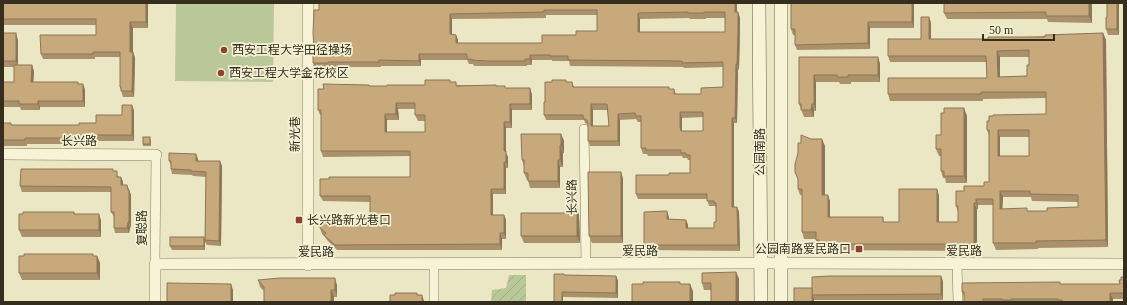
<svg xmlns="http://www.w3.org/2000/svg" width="1127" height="305" viewBox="0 0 1127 305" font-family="'Times New Roman','Noto Sans SC',serif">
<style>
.garden{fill:url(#garden-furrows)}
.pitch{fill:#bac899}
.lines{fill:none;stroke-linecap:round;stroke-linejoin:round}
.minor-casing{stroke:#84795c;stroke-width:10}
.tertiary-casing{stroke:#84795c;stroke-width:12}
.secondary-casing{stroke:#665a3f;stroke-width:14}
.minor{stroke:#f6f3d7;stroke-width:9}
.tertiary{stroke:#f6f3d7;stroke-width:11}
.secondary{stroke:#f6f3d7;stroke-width:13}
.wall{fill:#ab916b;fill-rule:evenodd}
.shaded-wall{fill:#8b7657}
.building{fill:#c7a97c;stroke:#8b7657;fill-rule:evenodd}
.poi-dot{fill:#90402f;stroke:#f3f0d3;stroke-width:1.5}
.labels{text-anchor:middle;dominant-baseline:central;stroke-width:3.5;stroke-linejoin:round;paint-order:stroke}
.poi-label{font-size:12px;fill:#352e1f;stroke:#f3f0d3;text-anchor:start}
.street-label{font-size:12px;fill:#352e1f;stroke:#f3f0d3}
</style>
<defs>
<pattern id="garden-furrows" width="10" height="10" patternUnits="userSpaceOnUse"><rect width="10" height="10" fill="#bac899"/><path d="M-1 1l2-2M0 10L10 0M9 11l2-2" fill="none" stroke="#a0ac83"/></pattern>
</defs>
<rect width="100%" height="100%" fill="#ebe7c4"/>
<path class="garden" d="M509,275H526V302H491L492,290L506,288Z"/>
<path class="pitch" d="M176,3H274L273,82L175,81Z"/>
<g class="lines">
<defs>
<g id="minor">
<path d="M584,129L586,264"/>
<path d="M155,264L156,155"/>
<path d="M957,264L958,302"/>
<path d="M434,265V302"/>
</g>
<g id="tertiary">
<path d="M308,3V265"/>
<path d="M3,154L156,155"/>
<path d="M155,302V264L781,263L1124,264"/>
</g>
<g id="secondary">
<path d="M759,3L761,302"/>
<path d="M781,3V302"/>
</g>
</defs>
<use href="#minor" class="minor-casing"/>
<use href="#tertiary" class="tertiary-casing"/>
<use href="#secondary" class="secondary-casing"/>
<use href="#minor" class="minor"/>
<use href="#tertiary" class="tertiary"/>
<use href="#secondary" class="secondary"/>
</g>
<g class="wall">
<path d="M3,3H148V28H133V52L135,58L134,97H123L120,87V57H95V59H43L41,54L96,35V25H3Z"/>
<path d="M737,3V12H738L740,18V37L739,69L738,70L737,123H734V207H737L739,212L740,251L646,250L644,245L669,217V219L686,220L688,225V228H714L716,222V208L715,206H709L707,199H638L636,194L669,175L690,173V160H688L687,158H683L682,156H648L647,154H643L641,148V122H638L636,119L620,120V146H590L588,141V125L585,123L584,120H546L544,115L545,102L552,82L566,80V82H572L574,87H669V89H674L676,94H701L723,87V67L684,68L683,67L570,66L569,61H552V60H532V65H527V66H474L473,64H469L467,60H421V66H381V67H330V68H315L313,63L319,10ZM546,15H597V31L576,35L542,43H458V40L456,35L452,34V19L546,18ZM689,18L690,19H706V18H725V32H640V19ZM593,110H608L609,126H593ZM703,117V131H682V118Z"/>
<path d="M914,3V28H870V49L797,50L795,45V35H793L791,29Z"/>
<path d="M944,3H1091L1092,5V23L1048,22L1047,19H947L944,13Z"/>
<path d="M1119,3V35H1108L1106,29L1107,17Z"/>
<path d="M929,17L931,23V39H988L1103,33L1106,40L1108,247L1038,248V249L996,250L993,243V205H978V209H977V251L822,250L820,247H818L816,239H804L802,232V195H800L798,189L801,143L811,139L825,146V195L830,201V217H883L884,222H899L937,189L939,196V222H958V212L956,206L964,191L984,186L989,182V135L987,130L1046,114V98L983,99V101H890L888,94L987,78L986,62H890L888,56L921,39ZM1000,57H1029V65L1027,76L1000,77ZM1000,137H1029V156H1000ZM1003,197H1031L1032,201L1078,202V207L1047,211H1028L1002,209Z"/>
<path d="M3,33L18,40V65H32L34,72L33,82L83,84L85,90V107H40V110H21L20,107H3V82H14V67H3Z"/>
<path d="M799,57H878L880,64V82H851V84H840L839,82H816V111H814V117H804L799,104Z"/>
<path d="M450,82L458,85L496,86L532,94V110H512V128H506V153L508,157V168H506V194H493V215H504L506,220V239H502V250H337L327,240L325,237L322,234L320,228L345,220L346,222L350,223H370V202L323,201L320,196L410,177V156L323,157L321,151V115H320L318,110L324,89L370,86H387L425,85ZM398,109H415V115L418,121H425V132H387V120H399Z"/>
<path d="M132,105L134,111V141H96V144H27V146H3V123L11,125H79L96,123L122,115Z"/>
<path d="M967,116V183H946L945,178H943L941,171V156H939L936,149L941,135Z"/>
<path d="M561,134L564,141V153H563V167H560V188H530L528,180H527L524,173V166L522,160Z"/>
<path d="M151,139V146H143V144Z"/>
<path d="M198,159V161L222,166L221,246L207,245L205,242V250H172L170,246L205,239L206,177L193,176L192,175L172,174L171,169V165L169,161Z"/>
<path d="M113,169V171L119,177H121L123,182V185H127L131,195V227L130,228L129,233H115L114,228V217L111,212V192H22L20,186Z"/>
<path d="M621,172L623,179V243H592L589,236Z"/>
<path d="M577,208L579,215L580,243H524L521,236L571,213Z"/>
<path d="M74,212L75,214H99L101,221V237H22L19,230Z"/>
<path d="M93,254V256H97L100,263V280H22L19,273Z"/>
<path d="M736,272L739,279L711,290H704L702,283Z"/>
<path d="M564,275L616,276L618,281V298L563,297V302H554Z"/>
<path d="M1124,277V299H1113V302H964V296L962,292L1060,284H1120Z"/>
<path d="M258,280L337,285V297H334V302L264,291L260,287Z"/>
<path d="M943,281V300H814V299V302H794L812,288Z"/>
</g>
<g class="shaded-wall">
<path d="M146,3H148V28L146,22Z"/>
<path d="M735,3H737V18L735,12Z"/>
<path d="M912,3H914V28L912,22Z"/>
<path d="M1089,3H1091L1092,5V23L1089,16Z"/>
<path d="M1117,3H1119V35L1117,29Z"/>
<path d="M738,12L740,18L739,69L737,64Z"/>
<path d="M638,13L640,19V37L638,32Z"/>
<path d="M450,14L452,19V40L450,34Z"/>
<path d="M929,17L931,23V46L929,39Z"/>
<path d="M130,22L133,28V58L130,52Z"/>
<path d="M868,22L870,28V49L868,43Z"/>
<path d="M16,33L18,40V67L16,61Z"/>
<path d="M1103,33L1106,40L1108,247L1106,240Z"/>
<path d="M456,35L458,40V48L456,43Z"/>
<path d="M997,51L1000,57V83L998,77Z"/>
<path d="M133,52L135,58L134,97L132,91Z"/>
<path d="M419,54L421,60V66L419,61Z"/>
<path d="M530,55L532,60V65L530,59Z"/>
<path d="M878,57L880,64V82L878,75Z"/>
<path d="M736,64L738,70L737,123L735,118Z"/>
<path d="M32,65L34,72L33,89L31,82Z"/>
<path d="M814,75L816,82V111L814,104Z"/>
<path d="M83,84L85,90V107L83,101Z"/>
<path d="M530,88L532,94V110L530,104Z"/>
<path d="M38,101L40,107V110L38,104Z"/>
<path d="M396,103L398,109L399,120L396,114Z"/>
<path d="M510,104L512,110V128L510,122Z"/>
<path d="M591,104L593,110V131L591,126Z"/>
<path d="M812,104L814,111V117L811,110Z"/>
<path d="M132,105L134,111V141L132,135Z"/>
<path d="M964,108L967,116V183L964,176Z"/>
<path d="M680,112L682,118V133L681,131L680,127Z"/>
<path d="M385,114L387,120V138L385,132Z"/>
<path d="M618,114L620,120V146L618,141Z"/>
<path d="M732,118L734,123V212L732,207Z"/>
<path d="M504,122L506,128V153L508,157V168L506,162L504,151Z"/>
<path d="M998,130L1000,137V162L998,156Z"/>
<path d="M561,134L564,141V153L561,145Z"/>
<path d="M94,135L96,141V144L94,138Z"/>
<path d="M822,139L825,146V201L822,195Z"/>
<path d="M560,145L563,153V167L560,160Z"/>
<path d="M196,154L198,159V166L196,161Z"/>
<path d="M558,160L560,167V188L558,181Z"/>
<path d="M220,161L222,166L221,246L219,241Z"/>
<path d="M504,162L506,168V194L504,189Z"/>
<path d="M621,172L623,179V243L621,236Z"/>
<path d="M121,177L123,182V190L121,185Z"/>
<path d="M127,185L131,195V227L129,222Z"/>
<path d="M491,189L493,194V220L491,215Z"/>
<path d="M937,189L939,196V229L937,222Z"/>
<path d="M1000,191L1003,197L1002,215L1000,209Z"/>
<path d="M828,195L830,201V224L828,217Z"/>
<path d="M976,199L978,205V209L976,203Z"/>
<path d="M974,203L977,209V251L974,244Z"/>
<path d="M737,207L739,212L740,251L738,245Z"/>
<path d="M577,208L579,215L580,243L577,236Z"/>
<path d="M667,211L669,217V225L667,219Z"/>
<path d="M99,214L101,221V237L99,230Z"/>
<path d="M504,215L506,220V239L504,233Z"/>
<path d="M686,220L688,225V233L686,228Z"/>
<path d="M128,222L130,228L129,233L127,228Z"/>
<path d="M500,233L502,239V250L500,244Z"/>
<path d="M204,237L205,240V250L204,246Z"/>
<path d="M97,256L100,263V280L97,273Z"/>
<path d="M736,272L739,279V302H736Z"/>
<path d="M616,276L618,281V298L616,293Z"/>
<path d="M941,276L943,281V300L941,294Z"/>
<path d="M335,278L337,285V297L335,290Z"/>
<path d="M231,284L233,290V302H231Z"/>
<path d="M690,284L693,291V302H690Z"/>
<path d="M812,288V295L814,299V302H812Z"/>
<path d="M331,290L334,297V302H331Z"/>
<path d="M562,292L563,297V302H562Z"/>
<path d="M1110,293L1113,299V302H1110Z"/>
<path d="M422,295L424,301V302H422Z"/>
</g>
<g class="building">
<path d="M3,3H146V22H130V52H133L132,91H121V87H120V52H93V54H41L40,35H96V19H3Z"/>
<path d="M319,3H735V12H738V32L737,64H736L735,118H732V207H737L738,245H644V212L667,211V219L686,220V228H714V222H716V203H714V201H707V194H636V175H669V173H690V155H686V153H681V150H646V148H641V116H636L635,113L618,114V141H588V123L587,120L583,118V115H544V102H545V82H552V80H566V82H572L573,87H669V89H674V94H701V88L723,87V62L682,63V61L568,60V56H550V55H530V59H525V61H487L472,60V59H467V54H419V61L379,60V62H328V63H313V47H314L313,33L314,10H319ZM544,10H597V31H576V35H542V43H456V35L450,34V14L544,12ZM688,12V13H704V12H725V32H638V13ZM591,104H607L609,126H591ZM680,112H703V131H681L680,127Z"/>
<path d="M791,3H912V22H868V43L795,45V29H791Z"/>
<path d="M944,3H1089V16H1046V12L944,13Z"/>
<path d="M1107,3H1117V29H1106V17H1107Z"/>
<path d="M921,17H929V39H988V37H1045V35L1103,33L1106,240L1036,241V243H993V199H976V203H974V244H819V240H816V232H802V189H798V179L795,172V164L798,153V143H801V135L811,139H822V195H828V217H883V222H899V189H937V222H958V206H956V191H964V186H984V182H989V130H987V121H989V116H993V115L1046,114V92H981V94H888V78H987L986,56H888V39H921ZM1029,50V65H1027V76L998,77L997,51ZM998,130H1029V156H998ZM1000,191H1030V194L1078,195V207L1047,208V211H1027V208L1000,209Z"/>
<rect x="3" y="33" width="13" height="28"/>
<path d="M799,57H878V75H848V77H837V75H814V104H812L811,110H801V104H799Z"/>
<path d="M14,65H32L31,82H78V84H83V101H38V104H19V101H3V82H14Z"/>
<path d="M425,80H450V82H456V86L496,85V86H505V88H530V104H510V122H504V151H506V162H504V189H491V215H504V233H500V244L335,245L324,235L326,233L320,228V223L325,222L326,220H345V222L350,223H370V196H320V179H329V177H410V151H321V110H318V89H324L323,84L369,85V86H387V85H425ZM396,103H415V115H425V132H385V114H396Z"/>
<path d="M122,105H132V135H94V138H25V140H3V123H11V125H79V123H96V115H122Z"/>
<path d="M944,108H964V176H944V171H941V149H936V135H941V113H944Z"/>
<path d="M521,134H561V145H560V160H558V181H528V173H524V160H522Z"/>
<rect x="143" y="137" width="7" height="7"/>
<path d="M169,153L196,154V161H220L219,241L205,240L206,172L191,171V170L171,169V161H169Z"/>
<path d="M21,169H113V171H117V177H121V185H127L128,190H129V222H128L127,228H114V212H111V187L20,186Z"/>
<path d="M588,172H621V236H589Z"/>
<path d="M571,208H577V236H521V213H571Z"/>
<path d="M23,212H74V214H99V230H19V214H23Z"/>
<rect x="170" y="237" width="34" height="9"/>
<path d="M24,254H93V256H97V273H19V256H24Z"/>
<path d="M736,272V302H711V283H702V273Z"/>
<path d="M554,274H564V275L616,276V293L562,292V302H554Z"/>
<path d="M829,276H941V294L812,295V277Z"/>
<path d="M1121,277H1124V293H1110V302H1062V300H1058V299H1011V300H1002V299H983V302H964V292H962V283L1060,282V284H1120L1119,280H1121Z"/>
<path d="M280,278H335V290H331V302H264V287L258,280Z"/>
<path d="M643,282H680V284H690V302H632V284H643Z"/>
<path d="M167,283L231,284V302H167Z"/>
<rect x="794" y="288" width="18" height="14"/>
<path d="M395,293H417V295H422V302H390V295H395Z"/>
</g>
<g class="poi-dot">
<circle cx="224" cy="50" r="4"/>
<circle cx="221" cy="73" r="4"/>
<rect x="295" y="216" width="8" height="8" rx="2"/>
<rect x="855" y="245" width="8" height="8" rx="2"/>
</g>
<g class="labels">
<g class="poi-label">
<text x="232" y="50">西安工程大学田径操场</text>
<text x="229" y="73">西安工程大学金花校区</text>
<text x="307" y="220">长兴路新光巷口</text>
<text x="851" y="249" text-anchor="end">公园南路爱民路口</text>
</g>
<g class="street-label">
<text transform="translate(295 134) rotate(-90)">新光巷</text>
<text x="79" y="141">长兴路</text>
<text transform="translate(760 152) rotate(-90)">公园南路</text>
<text transform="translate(572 197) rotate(-91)">长兴路</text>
<text transform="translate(142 228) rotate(-90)">复聪路</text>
<text x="640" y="251">爱民路</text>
<text x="964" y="251">爱民路</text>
<text x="316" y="252">爱民路</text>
</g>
</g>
<rect width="1127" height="305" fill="none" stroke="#352e1f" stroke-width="8"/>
<path d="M983 34v6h71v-6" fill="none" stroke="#352e1f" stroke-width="2"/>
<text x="989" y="34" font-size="12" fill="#352e1f" stroke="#f3f0d3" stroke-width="3" paint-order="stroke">50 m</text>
</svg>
